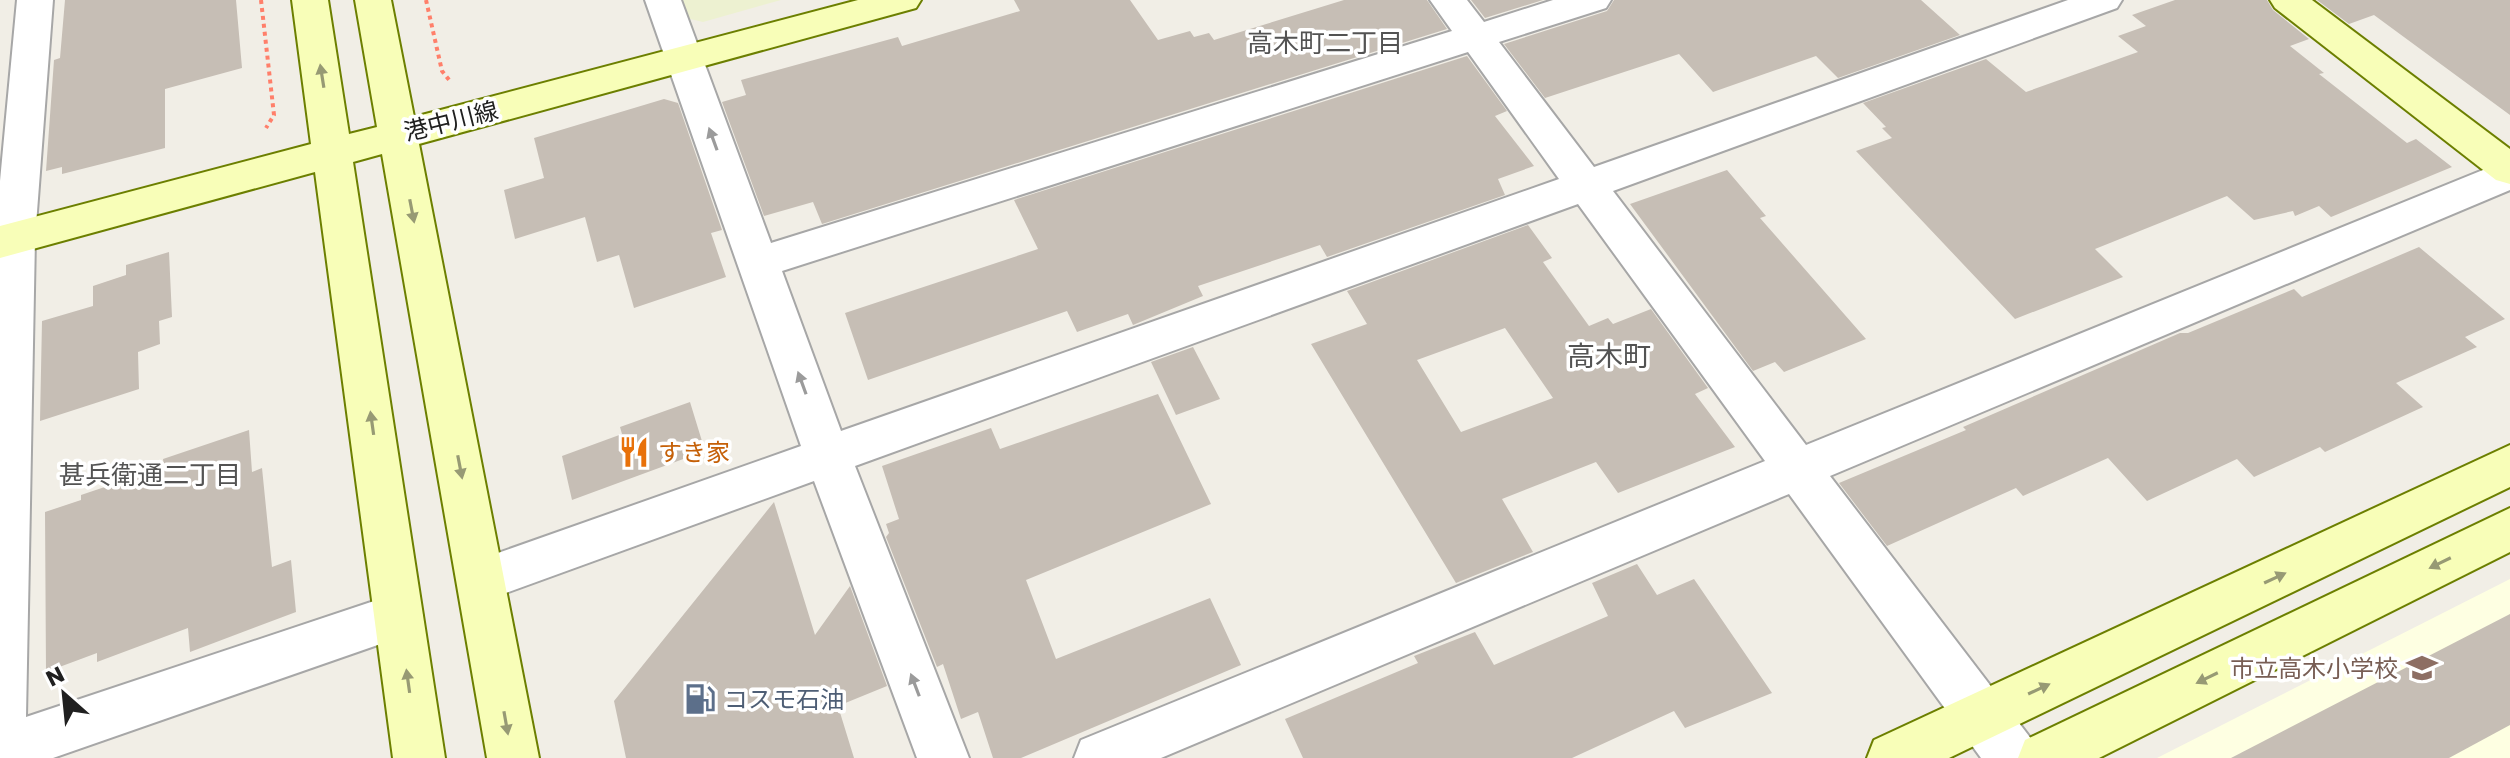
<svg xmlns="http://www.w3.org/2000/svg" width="2510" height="758" viewBox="0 0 2510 758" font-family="Poppins,'Noto Sans JP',sans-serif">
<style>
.education{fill:#feffe2}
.farmland{fill:#edf1d1}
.building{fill:#c6beb5;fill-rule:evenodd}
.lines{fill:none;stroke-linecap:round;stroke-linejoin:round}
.street-casing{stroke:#a7a7a7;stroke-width:4}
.secondary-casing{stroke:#6c7f00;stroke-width:4}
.path{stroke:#ff7f6a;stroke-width:4;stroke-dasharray:4 4;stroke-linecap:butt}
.street{fill:#fff;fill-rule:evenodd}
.secondary{fill:#f8feb8;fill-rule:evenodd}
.oneway{fill:#979a74}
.oneway2{fill:#9b9b9b}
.labels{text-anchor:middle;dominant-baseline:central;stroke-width:7;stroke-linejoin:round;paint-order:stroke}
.street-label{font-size:24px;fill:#202020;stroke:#fff}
.food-label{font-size:24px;fill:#c56008;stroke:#fff;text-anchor:start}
.education-label{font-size:24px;fill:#785e54;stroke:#fff;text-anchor:end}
.service-label{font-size:24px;fill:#4e5e75;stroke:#fff;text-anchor:start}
.neighbourhood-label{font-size:26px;fill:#535353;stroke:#fff}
.quarter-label{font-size:28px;fill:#535353;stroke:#fff}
</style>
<rect width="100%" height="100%" fill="#f1eee6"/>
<path class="education" d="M2510,579V758H2157Z"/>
<path class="farmland" d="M679,0H781L703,22L686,18Z"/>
<g class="building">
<path d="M65,0H236L242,68L165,89V148L62,174V167L46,171L54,60L60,58Z"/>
<path d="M1014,0H1130L1158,40L1190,31L1194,37L1209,33L1214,40L1344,0H1427L1447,29L822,224L813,202L764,216L722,102L746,95L741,80L898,37L902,46L1020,11Z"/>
<path d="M1471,0H1543L1485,18Z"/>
<path d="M1614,0H1921L1960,35L1838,78L1816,56L1713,92L1679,54L1545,98L1504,44L1607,11Z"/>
<path d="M2175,0H2267L2273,10L2309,39L2290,46L2324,73L2319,74L2407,143L2416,139L2452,167L2331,217L2319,206L2295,216L2293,211L2254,220L2227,196L2095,249L2123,277L2015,319L1856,151L1892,138L1882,128L1886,127L1863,103L1986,59L2026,92L2138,52L2118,36L2146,26L2132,15Z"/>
<path d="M2317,0H2510V115L2374,15L2349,24Z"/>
<path d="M1467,56L1507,111L1495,116L1534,166L1498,179L1505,195L1327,257L1320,245L1198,286L1203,296L1133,325L1128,314L1077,332L1067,311L868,380L845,313L1038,249L1014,200Z"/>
<path d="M664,99L678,103L722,230L711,233L726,277L634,308L619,255L597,262L585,217L515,239L504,190L544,178L534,138Z"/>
<path d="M1727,170L1766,216L1760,218L1866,339L1784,372L1775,362L1753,371L1630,204Z"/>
<path d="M1528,225L1552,258L1543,262L1589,326L1608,318L1613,324L1651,309L1708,388L1695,394L1735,447L1618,493L1596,462L1502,499L1533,552L1456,583L1311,344L1367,324L1347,291ZM1505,328L1553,398L1461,432L1417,360Z"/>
<path d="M2419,247L2505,319L2465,337L2477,347L2396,383L2423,407L2325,452L2320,447L2254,477L2237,459L2147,501L2108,458L2023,496L2016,488L1887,546L1839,483L1966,430L1963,427L2180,333H2188L2294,289L2302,297Z"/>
<path d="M169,252L172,317L159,321L160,344L138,352L139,389L40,421L42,321L93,306V286L126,275V265Z"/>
<path d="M1193,347L1220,399L1176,415L1151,362Z"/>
<path d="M1158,394L1211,504L1026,580L1056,659L1210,598L1241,665L1021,758H993L978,712L961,719L943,664L937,667L886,537L889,533L886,524L899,519L882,466L991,428L1000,449Z"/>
<path d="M690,402L705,451L572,500L562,456L622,434L620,427Z"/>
<path d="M249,430L252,472L262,468L272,567L291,560L296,612L190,652L188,628L97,662V653L46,672L45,512L81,500V495L164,467L163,459Z"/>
<path d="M774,502L815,635L850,586L887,686L838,706L854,758H626L614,701Z"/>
<path d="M1637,564L1657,595L1694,579L1772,693L1685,728L1674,711L1572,758H1303L1285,719L1418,663L1414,656L1475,632L1494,665L1608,616L1592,583Z"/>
<path d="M2510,614V725L2449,758H2231Z"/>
</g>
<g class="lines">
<defs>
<g id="street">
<path d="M17,0H53L35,238L26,717L398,593L415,600L423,616L415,632L53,758H0V181Z"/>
<path d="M645,0H681L771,243L1452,31L1430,0H1467L1484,22L1553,0H1611L1606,8L1499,42L1594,167L2068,0H2122L2117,8L1613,191L1806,445L2510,159V190L1830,476L2032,740L2039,758H1981L1789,494L1161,758H1074L1081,740L1765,461L1578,204L855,466L969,758H917L814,481L481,602L464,595L457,580L464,565L801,446ZM1468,52L1559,179L841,431L782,271Z"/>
</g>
<g id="secondary">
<path d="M292,0H328L349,134L377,127L355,0H391L414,117L858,0H921L916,8L419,144L539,758H487L382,154L353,162L445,758H393L315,172L0,258V226L311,144Z"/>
<path d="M2270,0H2312L2510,149V184L2496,180L2275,8Z"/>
<path d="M2510,445V487L1949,758H1867L1874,740Z"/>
<path d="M2510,508V552L2099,758H2018L2025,740Z"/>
</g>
</defs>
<use href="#street" class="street-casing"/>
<use href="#secondary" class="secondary-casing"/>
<g class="path">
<path d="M261,0L274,115L266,128"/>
<path d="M426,0L442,71L450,81"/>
</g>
<use href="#street" class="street"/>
<use href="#secondary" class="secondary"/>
</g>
<defs><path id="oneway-solid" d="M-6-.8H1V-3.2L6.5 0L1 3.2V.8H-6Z" transform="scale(2)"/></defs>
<g class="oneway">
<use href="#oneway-solid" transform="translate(322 76) rotate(-99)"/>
<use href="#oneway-solid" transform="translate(412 211) rotate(79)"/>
<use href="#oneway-solid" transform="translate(372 423) rotate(-98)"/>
<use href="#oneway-solid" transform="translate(460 467) rotate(79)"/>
<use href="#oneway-solid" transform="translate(2440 563) rotate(154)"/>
<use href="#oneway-solid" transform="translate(2275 578) rotate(-25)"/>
<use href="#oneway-solid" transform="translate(2207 678) rotate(154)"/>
<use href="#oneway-solid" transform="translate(408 681) rotate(-98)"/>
<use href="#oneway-solid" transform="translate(2039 689) rotate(-25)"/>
<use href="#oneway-solid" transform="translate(506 723) rotate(80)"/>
</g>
<g class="oneway2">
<use href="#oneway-solid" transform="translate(713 139) rotate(-110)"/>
<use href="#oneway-solid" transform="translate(802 383) rotate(-110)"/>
<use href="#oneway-solid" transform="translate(915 685) rotate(-111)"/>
</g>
<defs>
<symbol id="restaurant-bare" viewBox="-9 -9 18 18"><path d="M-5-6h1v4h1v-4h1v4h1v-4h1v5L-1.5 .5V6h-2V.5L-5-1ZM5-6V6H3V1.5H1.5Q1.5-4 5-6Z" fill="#e8710a" stroke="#fff" stroke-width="2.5" paint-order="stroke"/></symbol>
<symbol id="school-bare" viewBox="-9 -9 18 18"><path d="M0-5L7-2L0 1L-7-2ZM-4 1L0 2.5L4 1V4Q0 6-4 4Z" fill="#8d6e63" stroke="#fff" stroke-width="2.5" paint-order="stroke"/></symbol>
<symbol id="fuel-bare" viewBox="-9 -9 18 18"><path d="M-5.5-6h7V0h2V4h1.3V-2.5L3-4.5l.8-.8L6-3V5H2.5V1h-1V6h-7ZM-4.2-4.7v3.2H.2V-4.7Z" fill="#5c6f8a" stroke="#fff" stroke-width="2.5" paint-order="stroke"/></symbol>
</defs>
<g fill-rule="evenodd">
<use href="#restaurant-bare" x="612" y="430" width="44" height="44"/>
<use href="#school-bare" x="2400" y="646" width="44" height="44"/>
<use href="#fuel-bare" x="678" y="677" width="44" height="44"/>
</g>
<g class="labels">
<g class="street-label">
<text transform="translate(451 121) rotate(-14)">港中川線</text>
</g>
<g class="food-label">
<text x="658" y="452">すき家</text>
</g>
<g class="education-label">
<text x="2398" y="668">市立高木小学校</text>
</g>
<g class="service-label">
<text x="724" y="699">コスモ石油</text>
</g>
<g class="neighbourhood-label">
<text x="1325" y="43">高木町二丁目</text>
<text x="150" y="475">甚兵衛通二丁目</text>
</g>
<g class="quarter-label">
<text x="1609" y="356">高木町</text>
</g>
</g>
<g transform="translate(64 694) rotate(333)" stroke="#ffffff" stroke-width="6" paint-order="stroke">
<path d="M0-6L14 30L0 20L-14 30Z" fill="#202020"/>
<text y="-12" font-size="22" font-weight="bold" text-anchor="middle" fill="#202020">N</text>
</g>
</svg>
